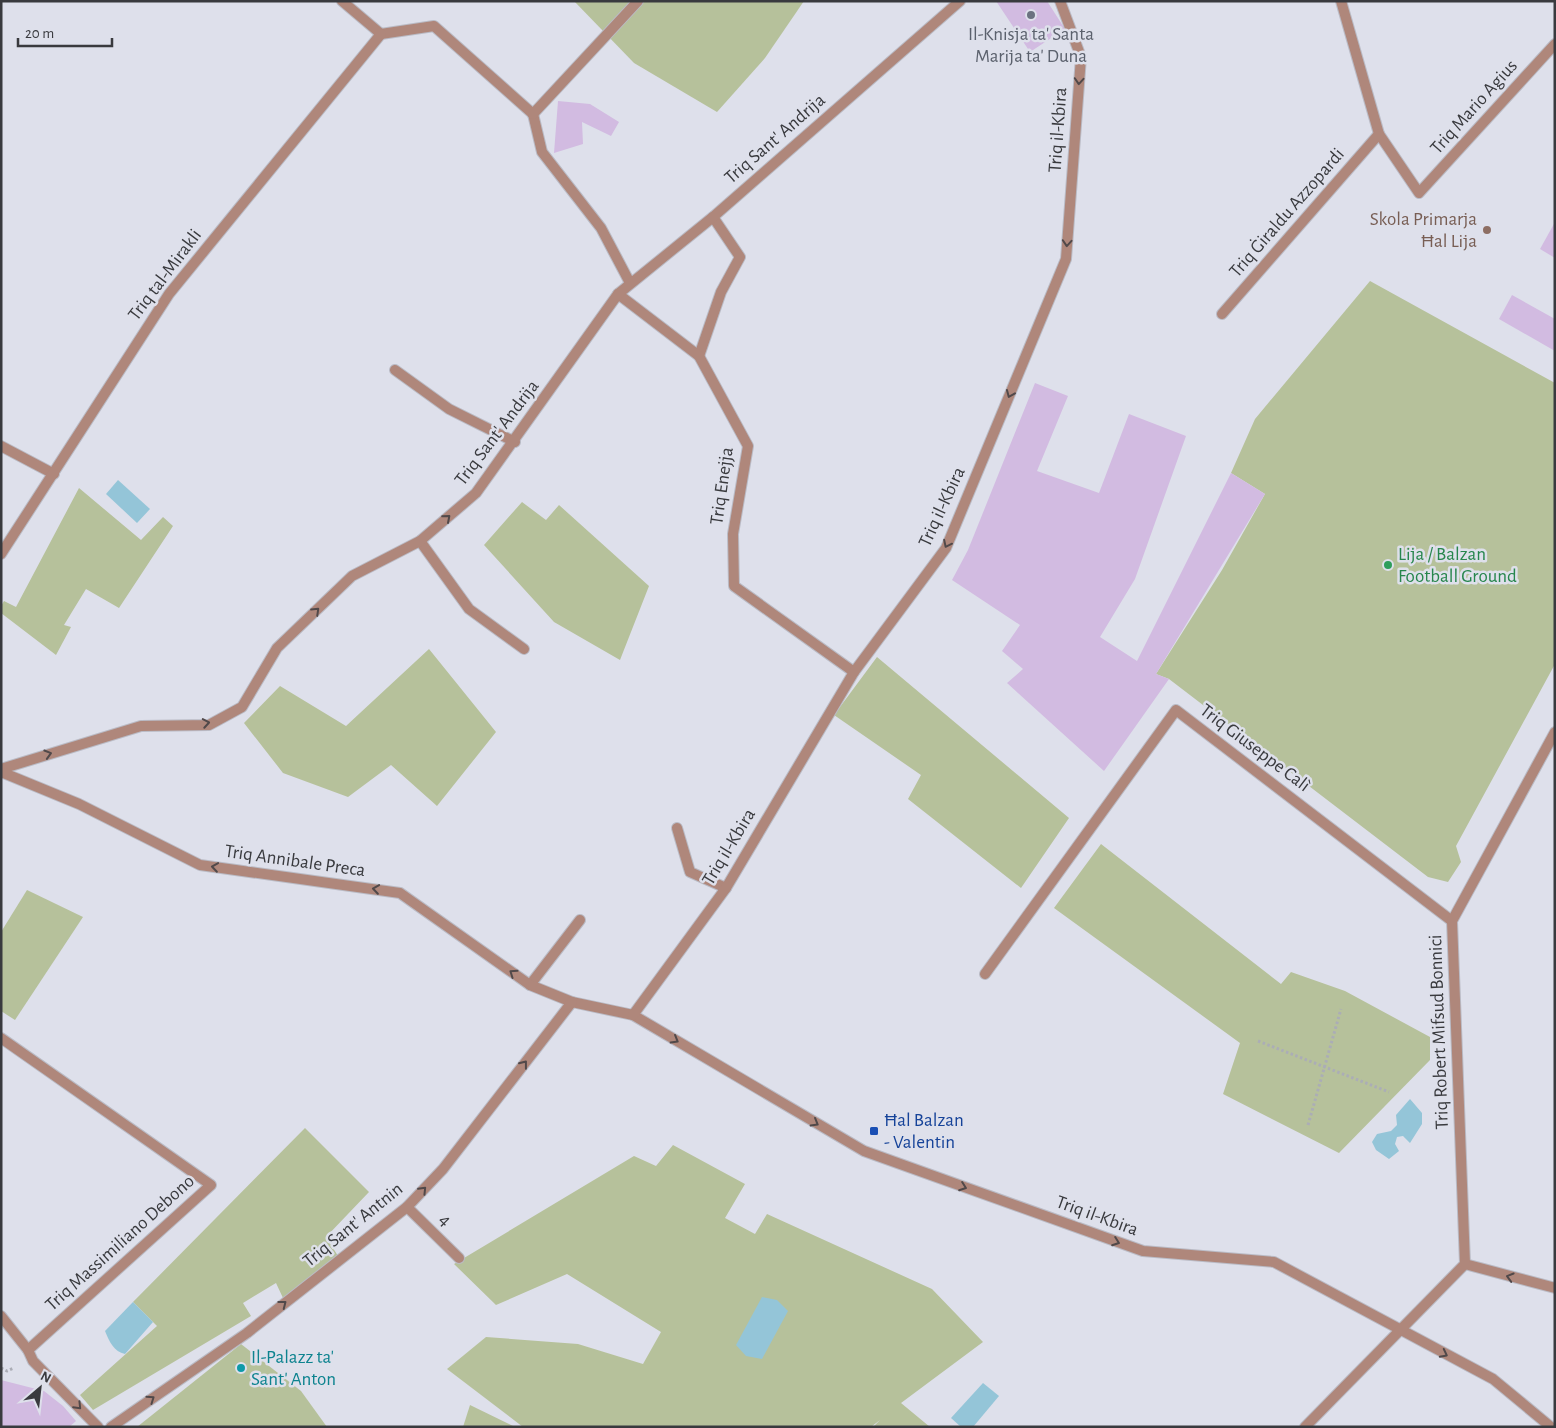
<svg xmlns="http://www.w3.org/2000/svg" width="1556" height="1428" viewBox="0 0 1556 1428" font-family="'Alegreya Sans',sans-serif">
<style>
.green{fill:#b6c19b}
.water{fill:#94c5d8}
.building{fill:#d2bbe1}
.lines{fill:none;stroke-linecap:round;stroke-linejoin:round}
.service-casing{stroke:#babbc5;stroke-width:12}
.minor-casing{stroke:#babbc5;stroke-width:12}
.path{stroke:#abadb6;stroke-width:3;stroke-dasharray:2.5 2.5;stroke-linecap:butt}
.service{stroke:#af877b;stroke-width:10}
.minor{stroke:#af877b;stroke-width:10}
.oneway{stroke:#51494a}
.worship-dot{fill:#6b7280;stroke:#dee0eb;stroke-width:2}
.education-dot{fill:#8d6e63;stroke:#dee0eb;stroke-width:2}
.leisure-dot{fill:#2e9e5b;stroke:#dee0eb;stroke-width:2}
.transit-dot{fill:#1a4fb4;stroke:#dee0eb;stroke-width:2}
.culture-dot{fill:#0f9aa8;stroke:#dee0eb;stroke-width:2}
.labels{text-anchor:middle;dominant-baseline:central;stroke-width:5;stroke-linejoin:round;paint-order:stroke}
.worship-label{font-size:19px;fill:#5b616d;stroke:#dee0eb}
.street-label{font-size:19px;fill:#393a3e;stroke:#dee0eb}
.education-label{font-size:19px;fill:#785e54;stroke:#dee0eb;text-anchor:end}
.leisure-label{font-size:19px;fill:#27864d;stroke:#dee0eb;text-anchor:start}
.transit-label{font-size:19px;fill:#164399;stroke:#dee0eb;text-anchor:start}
.culture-label{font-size:19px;fill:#0d838f;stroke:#dee0eb;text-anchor:start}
</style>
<rect width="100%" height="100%" fill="#dee0eb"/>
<g class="green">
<path d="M574,1H804L765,58L717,112L634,63Z"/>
<path d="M1370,281L1555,383V664L1456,846L1461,862L1448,882L1428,877L1169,679L1156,674L1222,570L1265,494L1231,473L1255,419Z"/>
<path d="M79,488L141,540L163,517L173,526L119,608L86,589L64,625L71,627L56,655L1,613V606L4,601L16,607Z"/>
<path d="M522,502L546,520L559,505L649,586L620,660L554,622L484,545Z"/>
<path d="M429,649L496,732L437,806L391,765L348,797L283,773L244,723L280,686L346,726Z"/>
<path d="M877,657L1069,818L1021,888L908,799L921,775L834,715Z"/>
<path d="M1101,844L1281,984L1291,972L1345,991L1430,1037V1060L1339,1153L1223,1094L1240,1043L1054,908Z"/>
<path d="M27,890L83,917L15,1020L1,1011V932Z"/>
<path d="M305,1128L369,1192L326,1237L338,1256L283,1298L276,1283L243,1303L251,1316L93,1410L80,1395L157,1326L133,1302Z"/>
<path d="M673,1145L745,1184L725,1218L755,1234L767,1214L932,1289L983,1342L901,1403L930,1427H873L880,1420L871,1427H523L447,1369L486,1337L578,1344L643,1364L661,1332L567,1274L496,1305L454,1264L634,1156L656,1166Z"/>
<path d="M241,1344L301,1391L327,1427H137Z"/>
<path d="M470,1405L515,1427H463Z"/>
</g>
<g class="water">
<path d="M118,480L150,509L137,523L106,494Z"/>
<path d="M1410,1099L1422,1113V1124L1410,1143L1403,1136L1397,1137L1395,1144L1399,1151L1389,1159L1376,1150L1372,1142L1377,1134L1391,1131L1397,1125L1396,1115Z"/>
<path d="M762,1297L777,1300L788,1311L762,1359L746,1356L736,1345Z"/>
<path d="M133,1302L153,1322L125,1354C114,1352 109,1341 105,1331Z"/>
<path d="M983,1383L999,1396L973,1427H961L951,1418Z"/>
</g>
<g class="building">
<path d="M996,1H1047L1065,29L1030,52Z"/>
<path d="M558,101L590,104L619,122L611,136L582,122L583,144L554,153Z"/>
<path d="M1555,222V258L1540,249Z"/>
<path d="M1512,295L1555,319V351L1499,319Z"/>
<path d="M1035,383L1068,396L1037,471L1099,493L1129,414L1186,436L1135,579L1100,637L1137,661L1231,473L1265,494L1156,674L1169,679L1104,771L1007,683L1023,669L1002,651L1020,625L952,580L968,550Z"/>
<path d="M1,1380L44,1391L63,1406L76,1421L69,1427H1Z"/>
</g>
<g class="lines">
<defs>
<g id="service">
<path d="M381,34L434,26L533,114"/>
<path d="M533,114L542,152L601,228L630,283"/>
<path d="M533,114L638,1"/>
<path d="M699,356L721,292L740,257L713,217"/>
<path d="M395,370L449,409L515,442"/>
<path d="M420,541L469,609L524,649"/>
<path d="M677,828L690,872L726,888"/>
<path d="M530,985L580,920"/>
<path d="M407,1207L459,1258"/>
</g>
<g id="minor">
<path d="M1341,1L1379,134L1419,193L1555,44"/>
<path d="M618,294L699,356L748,446L733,534L734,586L854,672"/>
<path d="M1222,314L1379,134"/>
<path d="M1,446L54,474"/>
<path d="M1,554L169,294L381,34L342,1"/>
<path d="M1,769L141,726L209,725L242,707L277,648L352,576L420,541L476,493L618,294L713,217L960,1"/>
<path d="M1,772L79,804L200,865L400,893L530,985L572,1002L633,1015L864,1151L1143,1251L1274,1262L1493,1379L1551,1427"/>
<path d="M985,974L1176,710L1452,921"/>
<path d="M633,1015L726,888L854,672L946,548L1066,259L1081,57L1060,1"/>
<path d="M1,1038L211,1185L28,1350L33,1361L98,1427"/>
<path d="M1465,1264L1555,1288"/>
<path d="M1,1316L28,1350"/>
<path d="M111,1427L247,1333L407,1207L443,1169L572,1002"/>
<path d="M1305,1427L1465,1264L1452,921L1555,732"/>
</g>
</defs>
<use href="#service" class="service-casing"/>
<use href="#minor" class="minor-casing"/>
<g class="path">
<path d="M1258,1041L1389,1092"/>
<path d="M1308,1125L1341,1009"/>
<path d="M1,1368L7,1371L14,1368"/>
</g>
<use href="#service" class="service"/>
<use href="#minor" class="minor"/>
</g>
<defs><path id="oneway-chevron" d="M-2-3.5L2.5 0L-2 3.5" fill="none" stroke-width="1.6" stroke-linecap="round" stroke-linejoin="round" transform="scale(1.25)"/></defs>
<g class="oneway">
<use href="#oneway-chevron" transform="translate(1079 81) rotate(94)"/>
<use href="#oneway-chevron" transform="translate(1067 243) rotate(94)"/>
<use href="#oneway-chevron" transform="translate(1010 394) rotate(113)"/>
<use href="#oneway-chevron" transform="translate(447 518) rotate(-41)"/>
<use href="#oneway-chevron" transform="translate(947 544) rotate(116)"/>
<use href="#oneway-chevron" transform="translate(316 611) rotate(-44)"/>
<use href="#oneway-chevron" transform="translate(206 723) rotate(-10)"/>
<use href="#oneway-chevron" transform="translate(48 754) rotate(-17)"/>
<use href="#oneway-chevron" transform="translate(215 867) rotate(-172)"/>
<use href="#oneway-chevron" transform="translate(376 889) rotate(-172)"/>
<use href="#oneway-chevron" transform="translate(513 973) rotate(-145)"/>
<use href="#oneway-chevron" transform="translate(675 1040) rotate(30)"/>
<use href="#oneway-chevron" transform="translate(524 1064) rotate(-52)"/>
<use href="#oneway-chevron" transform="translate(815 1123) rotate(30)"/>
<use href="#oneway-chevron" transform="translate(963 1187) rotate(20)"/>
<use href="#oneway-chevron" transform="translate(423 1190) rotate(-46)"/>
<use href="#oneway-chevron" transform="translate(1116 1242) rotate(20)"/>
<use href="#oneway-chevron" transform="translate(1510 1277) rotate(-164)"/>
<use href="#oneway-chevron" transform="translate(283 1304) rotate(-38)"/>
<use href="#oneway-chevron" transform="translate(1444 1354) rotate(27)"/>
<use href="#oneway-chevron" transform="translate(151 1399) rotate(-35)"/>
<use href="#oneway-chevron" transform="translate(78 1406) rotate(46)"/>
</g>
<circle class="worship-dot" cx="1031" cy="15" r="5"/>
<circle class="education-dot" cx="1487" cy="230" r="5"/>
<circle class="leisure-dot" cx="1388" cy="565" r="5"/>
<rect class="transit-dot" x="869" y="1126" width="10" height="10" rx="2.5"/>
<circle class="culture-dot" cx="241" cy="1368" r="5"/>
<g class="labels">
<g class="worship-label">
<text x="1031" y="34">Il-Knisja ta' Santa<tspan x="1031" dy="22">Marija ta' Duna</tspan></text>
</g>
<g class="street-label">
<text transform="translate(1474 107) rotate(-48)">Triq Mario Agius</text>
<text transform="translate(1058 130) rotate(-86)">Triq il-Kbira</text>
<text transform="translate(775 139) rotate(-41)">Triq Sant' Andrija</text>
<text transform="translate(1287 213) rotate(-49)">Triq Ġiraldu Azzopardi</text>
<text transform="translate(165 275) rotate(-53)">Triq tal-Mirakli</text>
<text transform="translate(497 433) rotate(-53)">Triq Sant' Andrija</text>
<text transform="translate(722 486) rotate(-82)">Triq Enejja</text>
<text transform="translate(942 507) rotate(-65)">Triq il-Kbira</text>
<text transform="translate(1255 748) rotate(37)">Triq Giuseppe Calì</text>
<text transform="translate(729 847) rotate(-59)">Triq il-Kbira</text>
<text transform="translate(295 861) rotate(8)">Triq Annibale Preca</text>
<text transform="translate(1439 1032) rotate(-92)">Triq Robert Mifsud Bonnici</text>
<text transform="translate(1097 1216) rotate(20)">Triq il-Kbira</text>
<text transform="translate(445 1220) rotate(45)">4</text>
<text transform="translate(353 1225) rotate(-39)">Triq Sant' Antnin</text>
<text transform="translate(120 1243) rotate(-42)">Triq Massimiliano Debono</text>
</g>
<g class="education-label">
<text x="1477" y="219">Skola Primarja<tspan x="1477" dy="22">Ħal Lija</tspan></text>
</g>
<g class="leisure-label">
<text x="1398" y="554">Lija / Balzan<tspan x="1398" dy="22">Football Ground</tspan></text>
</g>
<g class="transit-label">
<text x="884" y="1120">Ħal Balzan<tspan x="884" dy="22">- Valentin</tspan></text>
</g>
<g class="culture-label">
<text x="251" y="1357">Il-Palazz ta'<tspan x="251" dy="22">Sant' Anton</tspan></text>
</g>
</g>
<rect width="1556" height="1428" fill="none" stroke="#393a3e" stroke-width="5"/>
<g transform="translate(40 1388) rotate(28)" stroke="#dee0eb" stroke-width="4" paint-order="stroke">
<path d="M0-4L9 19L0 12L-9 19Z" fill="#393a3e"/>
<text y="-8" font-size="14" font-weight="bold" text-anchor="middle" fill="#393a3e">N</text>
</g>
<path d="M18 38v8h94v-8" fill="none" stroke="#393a3e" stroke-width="2.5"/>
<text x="25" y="38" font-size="15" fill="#393a3e" stroke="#dee0eb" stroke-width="4" paint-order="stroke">20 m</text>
</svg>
